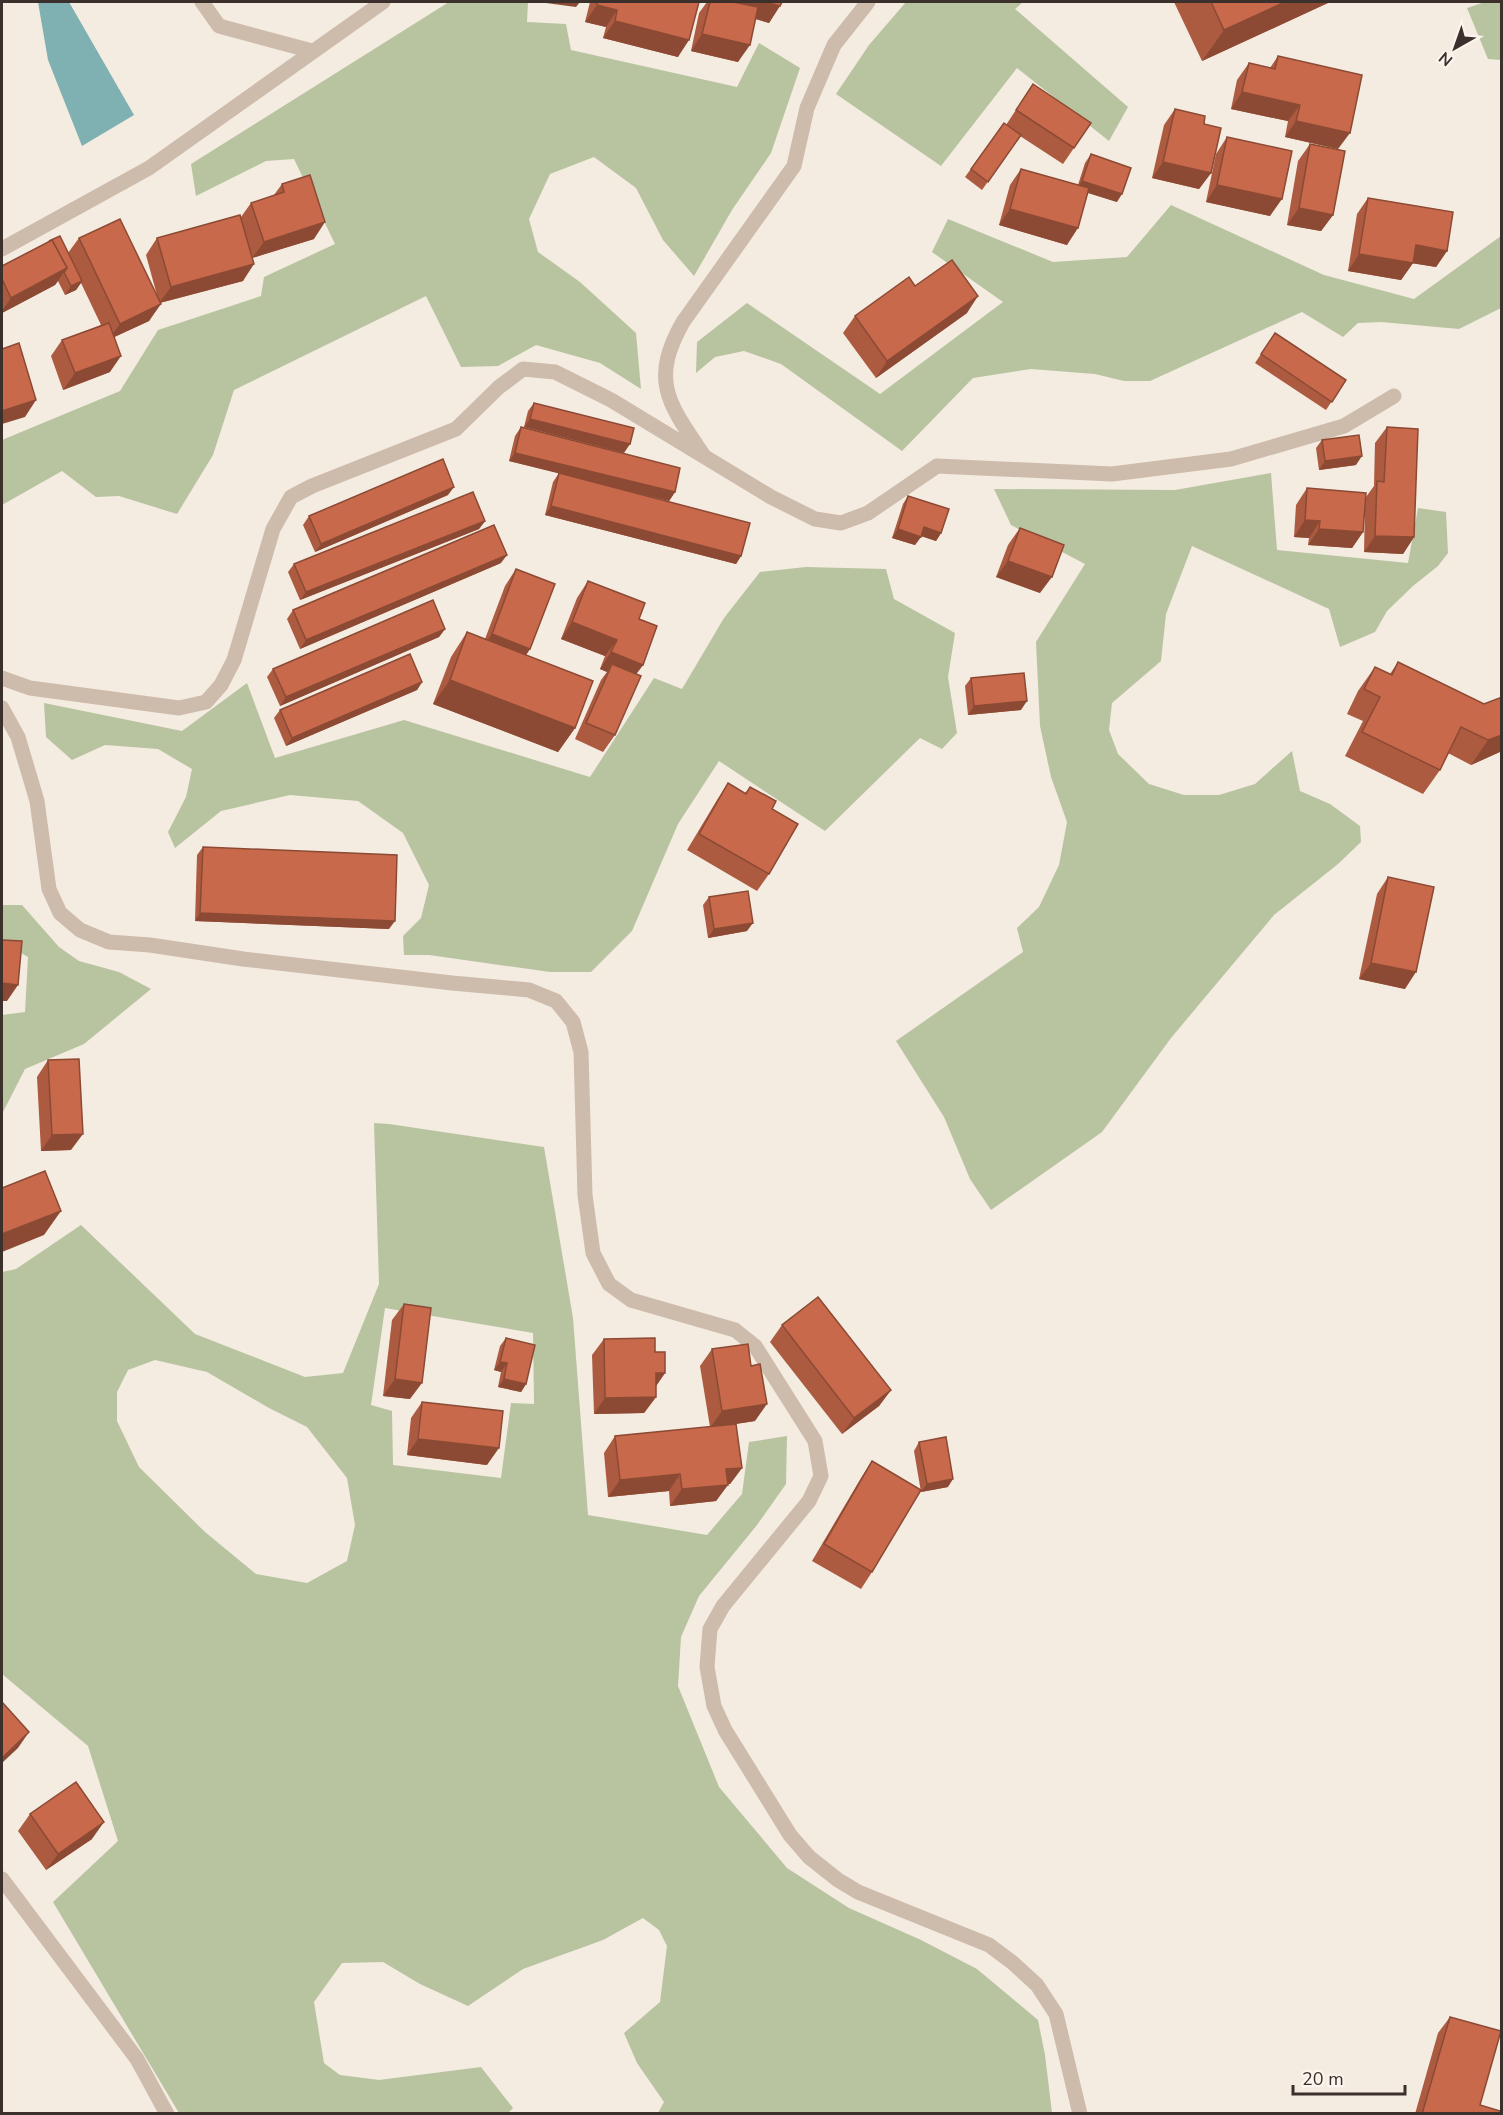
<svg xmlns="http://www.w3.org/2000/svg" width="1503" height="2115" viewBox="0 0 1503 2115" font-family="'Nunito Sans',sans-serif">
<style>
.green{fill:#b8c4a0;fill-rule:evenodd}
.water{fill:#7fb0b2}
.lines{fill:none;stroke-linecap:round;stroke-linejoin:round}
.minor{stroke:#cdbbac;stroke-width:15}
.wall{fill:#ac5a40}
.shaded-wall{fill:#8c4a34}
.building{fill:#c8694b;stroke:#8c4a34;stroke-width:1.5}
</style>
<rect width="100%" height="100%" fill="#f4ebe1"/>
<g class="green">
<path d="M449,2H528L527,22L566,24L571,50L737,87L759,43L800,68L771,153L732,210L694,276L663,240L636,188L594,157L550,174L529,219L538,252L580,282L636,333L641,389L600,363L536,345L498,366L461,367L426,296L234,390L213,455L177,514L119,496L96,497L62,471L2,505V440L120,391L158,330L261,296L264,277L335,244L294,159L266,161L196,196L191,164Z"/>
<path d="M906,2H1023L1015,9L1128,107L1109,141L1017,68L941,166L836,94L869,45Z"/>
<path d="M1485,2H1501V60L1488,59L1467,8Z"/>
<path d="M1171,205L1324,275L1414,299L1501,236V308L1459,329L1381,322L1358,323L1343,337L1302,312L1150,381H1124L1095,374L1031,369L973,378L902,451L781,364L744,351L715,357L696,373L697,342L747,303L880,394L1003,302L932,252L948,219L1053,262L1127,257Z"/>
<path d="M1271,473L1277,550L1408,563L1418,508L1446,512L1448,553L1438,566L1413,586L1387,611L1375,632L1340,647L1329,609L1192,546L1166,614L1161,661L1112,703L1109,730L1118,754L1149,784L1184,795H1219L1255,784L1292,751L1300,791L1330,804L1360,826L1361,842L1338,864L1274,915L1171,1038L1102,1132L991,1210L970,1179L944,1117L896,1041L1023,952L1017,928L1039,907L1059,865L1067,822L1051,777L1040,726L1036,642L1085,564L1011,525L994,489L1175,490Z"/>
<path d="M806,567L886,569L894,599L955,633L948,677L957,733L942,749L920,738L825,831L719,761L678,824L632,931L591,972H550L429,955H404L403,936L421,918L429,885L403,833L358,801L290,795L221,811L175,848L168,832L186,797L192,769L158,749L105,745L72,760L46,737L44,703L182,731L247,683L275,758L404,720L590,777L654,678L682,689L724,618L760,572Z"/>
<path d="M2,905H22L59,947L79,961L119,972L151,989L84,1044L25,1069L2,1114V1015L25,1012L28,957L2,942Z"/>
<path d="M374,1123L389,1124L544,1147L573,1318L588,1515L707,1535L742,1494L749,1442L787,1436L786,1484L757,1525L699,1596L681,1637L678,1686L719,1787L787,1868L849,1908L921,1940L977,1969L1038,2020L1045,2055L1052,2113H658L664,2102L637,2063L624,2033L660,2002L667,1946L659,1930L643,1918L603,1940L523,1969L468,2006L420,1984L383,1962L342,1963L314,2002L324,2063L340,2075L379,2080L481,2067L513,2108L508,2113H179L53,1902L118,1841L88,1746L2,1674V1272L16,1269L81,1225L195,1334L305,1377L343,1373L379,1284ZM385,1308L533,1333L534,1404L511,1403L501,1478L393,1465L392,1411L371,1405ZM155,1360L207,1372L269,1408L307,1427L347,1478L355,1525L347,1561L307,1583L256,1574L205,1532L139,1467L117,1421V1392L128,1370Z"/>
</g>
<path class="water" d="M38,2H69L134,115L82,146L48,60Z"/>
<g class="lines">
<g class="minor">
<path d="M202,2L219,26L312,51"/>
<path d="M2,249L149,168L383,2"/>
<path d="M702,453C668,403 650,380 683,322L794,166L807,108L834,45L868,2"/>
<path d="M2,678L30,688L179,708L206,702L221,685L234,660L273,529L291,497L312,486L456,429L499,387L523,369L555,372L611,400L771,497L815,519L841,523L868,513L937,466L1112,474L1231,459L1344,426L1394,396"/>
<path d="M2,708L18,737L37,801L49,889L60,913L80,930L109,942L150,945L243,959L452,983L529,990L556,1001L573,1022L581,1052L585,1195L593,1253L609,1284L631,1300L735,1330L755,1346L815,1441L821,1476L809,1501L723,1606L710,1629L707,1667L714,1706L725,1730L790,1835L809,1857L838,1880L858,1892L989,1945L1013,1963L1037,1985L1056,2014L1080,2114"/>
<path d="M2,1879L137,2059L167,2114"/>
</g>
</g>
<g class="wall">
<path d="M590,2H699L678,57L603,38L606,27L585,22Z"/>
<path d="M707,2H782L769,23L756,19L738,62L691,51L699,13Z"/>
<path d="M1174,2H1330L1202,61Z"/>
<path d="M1278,56L1338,149L1285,137L1288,121L1231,109L1237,80L1249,63L1270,68Z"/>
<path d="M1033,84L1091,123L1063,164L1020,136L982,190L965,177L1004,123L1006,125Z"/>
<path d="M1175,109L1211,173L1199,189L1152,178L1164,125Z"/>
<path d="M1227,137L1270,216L1206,202L1216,154Z"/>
<path d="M1310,144L1333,215L1321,231L1287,225L1298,161Z"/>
<path d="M1091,154L1117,202L1088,193L1067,245L999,225L1010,185L1021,169L1078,185L1085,163Z"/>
<path d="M282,184L314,239L252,258L243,281L160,303L149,321L114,337L110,372L63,390L51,356L62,340L101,325L81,283L76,290L65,295L58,281L55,285L2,313V266L68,253L79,238L158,299L146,255L157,238L241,217L251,203L274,195Z"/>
<path d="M1368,198L1447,251L1436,267L1413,263L1401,280L1348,271L1357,214Z"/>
<path d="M915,286L967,313L876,378L843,333L855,316Z"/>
<path d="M1275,333L1346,380L1326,410L1255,363Z"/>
<path d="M534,403L624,453L524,427L528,411Z"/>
<path d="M521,427L675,492L669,501L568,476L741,556L736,564L545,515L553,482L559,473L509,461L515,436Z"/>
<path d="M1387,427L1414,537L1403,554L1364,552L1365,507L1363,532L1352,548L1308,545L1309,538L1294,537L1296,505L1307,488L1366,497L1374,486L1375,443Z"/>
<path d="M1322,440L1356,465L1319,470L1316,448Z"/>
<path d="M448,495L315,552L303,525L309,516Z"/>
<path d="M908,496L941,533L936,541L921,536L915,545L892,538L903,504Z"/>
<path d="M485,521L479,529L300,600L288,572L294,564Z"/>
<path d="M1020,528L1040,593L996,577L1008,545Z"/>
<path d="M501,563L300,649L287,619L293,610Z"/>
<path d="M516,569L530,649L526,655L575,728L558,752L433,704L451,657L467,632L485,639L505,586Z"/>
<path d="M588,581L639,619L643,665L636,674L615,735L603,752L575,739L601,680L607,672L600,669L605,656L561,639L577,598Z"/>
<path d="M445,629L439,637L280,706L267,677L273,669Z"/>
<path d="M1398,662L1484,704L1502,697V751L1471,765L1448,753L1440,770L1423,794L1345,756L1363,721L1347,714L1358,691L1375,667L1390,674Z"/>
<path d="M971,678L1021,710L968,715L965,686Z"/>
<path d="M422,682L417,690L286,746L274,718L280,710Z"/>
<path d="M728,783L745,793L750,787L772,809L769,874L757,891L687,850L717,800Z"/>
<path d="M203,847L389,929L195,921L197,855Z"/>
<path d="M1388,877L1405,989L1359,979L1377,894Z"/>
<path d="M709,897L747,931L708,938L703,905Z"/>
<path d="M48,1060L71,1150L41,1151L37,1077Z"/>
<path d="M404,1304L410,1399L383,1396L392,1320Z"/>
<path d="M782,1325L891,1390L879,1406L842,1434L770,1342Z"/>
<path d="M506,1338L526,1384L521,1392L498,1387L501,1372L494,1370L500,1346Z"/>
<path d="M604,1339L655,1352L665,1373L656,1386V1397L644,1413L594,1414L592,1355Z"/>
<path d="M712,1349L755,1421L728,1425L742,1468L730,1484H728L716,1501L670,1506L669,1491L608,1497L604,1453L615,1436L710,1427L700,1366Z"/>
<path d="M422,1402L487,1465L407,1455L411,1418Z"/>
<path d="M919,1442L948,1487L921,1492L914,1451Z"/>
<path d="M872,1461V1572L861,1589L812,1561L861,1478Z"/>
<path d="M30,1814L92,1839L46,1870L18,1831Z"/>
<path d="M1450,2017L1480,2105L1499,2114H1415L1438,2033Z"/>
</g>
<g class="shaded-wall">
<path d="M548,2H580L576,7L546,3Z"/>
<path d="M720,2H765L780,6L769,23L716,7Z"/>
<path d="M1285,2H1330L1202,61L1224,30Z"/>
<path d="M597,5L617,10L606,27L585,22Z"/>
<path d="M615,21L689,40L678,57L603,38Z"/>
<path d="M702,34L750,45L738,62L691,51Z"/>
<path d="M1242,92L1300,105L1288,121L1231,109Z"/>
<path d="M1296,121L1350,133L1338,149L1285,137Z"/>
<path d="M1163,162L1211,173L1199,189L1152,178Z"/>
<path d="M1082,181L1122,194L1117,202L1076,189Z"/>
<path d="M1217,185L1282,199L1270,216L1206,202Z"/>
<path d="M1299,208L1333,215L1321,231L1287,225Z"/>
<path d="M1010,209L1078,228L1067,245L999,225Z"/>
<path d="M325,222L314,239L252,258L264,242Z"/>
<path d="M1416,245L1447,251L1436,267L1404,262Z"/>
<path d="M1359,254L1413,263L1401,280L1348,271Z"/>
<path d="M254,264L243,281L159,303L171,287Z"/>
<path d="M67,268L55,285L2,313V311L11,298Z"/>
<path d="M82,281L76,290L65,295L71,286Z"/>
<path d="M978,296L967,313L876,378L887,361Z"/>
<path d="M161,304L149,321L108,340L120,324Z"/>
<path d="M121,356L110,372L63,390L75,373Z"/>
<path d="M36,400L25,417L2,424V411Z"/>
<path d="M530,419L630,444L624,453L524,427Z"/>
<path d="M515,453L675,492L669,501L509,461Z"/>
<path d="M1362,456L1356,465L1319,470L1325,461Z"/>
<path d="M454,487L448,495L315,552L321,544Z"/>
<path d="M551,506L741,556L736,564L545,515Z"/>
<path d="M1305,520L1320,521L1309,538L1294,537Z"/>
<path d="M485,521L479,529L300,600L306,592Z"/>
<path d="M924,527L941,533L936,541L918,535Z"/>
<path d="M898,529L921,537L915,545L892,538Z"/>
<path d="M1319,529L1363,532L1352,548L1308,545Z"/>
<path d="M1375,536L1414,537L1403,554L1364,552Z"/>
<path d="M507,555L501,563L300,649L306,640Z"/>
<path d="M1008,561L1052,577L1040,593L996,577Z"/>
<path d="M572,622L617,640L605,656L561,639Z"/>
<path d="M445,629L439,637L280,706L286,697Z"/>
<path d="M492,634L530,649L519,665L480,650Z"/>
<path d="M611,652L643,665L631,681L612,664L607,672L600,669Z"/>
<path d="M450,680L575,728L558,752L433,704Z"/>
<path d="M422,682L417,690L286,746L292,738Z"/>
<path d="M1027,701L1021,710L968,715L974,706Z"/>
<path d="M1502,735V751L1471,765L1488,740Z"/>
<path d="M200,913L395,921L389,929L195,921Z"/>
<path d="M753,923L747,931L708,938L714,929Z"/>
<path d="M1371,963L1416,972L1405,989L1359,979Z"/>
<path d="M2,983L18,985L7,1001H2Z"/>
<path d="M83,1134L71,1150L41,1151L52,1135Z"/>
<path d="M61,1211L44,1235L2,1252V1234Z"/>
<path d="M500,1362L507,1363L501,1372L494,1370Z"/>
<path d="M656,1373H665L654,1389Z"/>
<path d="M395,1379L422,1383L410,1399L383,1396Z"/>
<path d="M504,1379L526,1384L521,1392L498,1387Z"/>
<path d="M891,1390L879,1406L842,1434L854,1418Z"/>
<path d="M656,1397L644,1413L594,1414L605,1398Z"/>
<path d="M767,1404L755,1421L710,1428L722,1411Z"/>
<path d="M418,1439L499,1448L487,1465L407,1455Z"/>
<path d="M742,1468L730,1484L714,1486L726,1469Z"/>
<path d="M680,1474L669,1491L608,1497L620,1480Z"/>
<path d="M953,1479L948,1487L921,1492L927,1484Z"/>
<path d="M728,1485L716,1501L670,1506L682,1489Z"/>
<path d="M29,1732L18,1748L2,1763V1758Z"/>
<path d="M104,1822L92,1839L46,1870L58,1854Z"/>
</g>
<g class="building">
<path d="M597,2H699L689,40L615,21L617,10L597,5Z"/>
<path d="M710,2H733L758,7L750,45L702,34Z"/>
<path d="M765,2H782L780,6Z"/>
<path d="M1211,2H1285L1224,30Z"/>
<path d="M1278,56L1362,75L1350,133L1296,121L1300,105L1242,92L1249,63L1275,69Z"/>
<path d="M1033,84L1091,123L1074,148L1016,110Z"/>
<path d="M1175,109L1205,116L1204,124L1221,128L1211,173L1163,162Z"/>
<path d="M1004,123L1021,135L988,182L971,169Z"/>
<path d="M1227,137L1292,151L1282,199L1217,185Z"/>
<path d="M1310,144L1345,151L1333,215L1299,208Z"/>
<path d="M1091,154L1131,168L1122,194L1082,181Z"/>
<path d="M1021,169L1089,188L1078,228L1010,209Z"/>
<path d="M310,175L325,222L264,242L251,203L284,192L282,184Z"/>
<path d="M1368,198L1453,212L1447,251L1416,245L1413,263L1359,254Z"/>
<path d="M240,215L254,264L171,287L157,238Z"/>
<path d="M120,219L161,304L120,324L79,238Z"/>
<path d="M60,236L82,281L71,286L64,272L67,268L52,240L49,241Z"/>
<path d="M52,240L67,268L11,298L2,279V266Z"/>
<path d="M952,260L978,296L887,361L855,316L909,277L915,286Z"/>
<path d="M109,323L121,356L75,373L62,340Z"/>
<path d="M1275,333L1346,380L1332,402L1261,354Z"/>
<path d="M19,343L36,400L2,411V349Z"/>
<path d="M534,403L634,428L630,444L530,419Z"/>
<path d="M521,427L680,468L675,492L515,453Z"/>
<path d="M1387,427L1418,429L1414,537L1375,536L1377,481L1384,482Z"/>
<path d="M1359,435L1362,456L1325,461L1322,440Z"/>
<path d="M443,459L454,487L321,544L309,516Z"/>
<path d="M559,473L750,523L741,556L551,506Z"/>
<path d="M1307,488L1366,493L1363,532L1319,529L1320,521L1305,520Z"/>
<path d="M473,492L485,521L306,592L294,564Z"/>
<path d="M908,496L949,509L941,533L924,527L921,537L898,529Z"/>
<path d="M494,525L507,555L306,640L293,610Z"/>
<path d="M1020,528L1064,545L1052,577L1008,561Z"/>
<path d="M516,569L555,584L530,649L492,634Z"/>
<path d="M588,581L645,603L639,619L657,626L643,665L611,652L617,640L572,622Z"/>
<path d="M433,600L445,629L286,697L273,669Z"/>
<path d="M467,632L593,681L575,728L450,680Z"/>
<path d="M410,654L422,682L292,738L280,710Z"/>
<path d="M1398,662L1484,704L1502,697V735L1488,740L1461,727L1440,770L1362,732L1380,697L1364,689L1375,667L1392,675Z"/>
<path d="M612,664L641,676L615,735L586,723Z"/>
<path d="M1024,673L1027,701L974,706L971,678Z"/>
<path d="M728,783L746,794L750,787L776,801L772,809L798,824L769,874L699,834Z"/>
<path d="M203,847L397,855L395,921L200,913Z"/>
<path d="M1388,877L1434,887L1416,972L1371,963Z"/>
<path d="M748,891L753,923L714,929L709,897Z"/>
<path d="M2,940L22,941L18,985L2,983Z"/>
<path d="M79,1059L83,1134L52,1135L48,1060Z"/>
<path d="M45,1171L61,1211L2,1234V1188Z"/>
<path d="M818,1297L891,1390L854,1418L782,1325Z"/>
<path d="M404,1304L431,1308L422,1383L395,1379Z"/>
<path d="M506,1338L535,1345L526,1384L504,1379L507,1363L500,1362Z"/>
<path d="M655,1338V1352H665V1373H656V1397L605,1398L604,1339Z"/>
<path d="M748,1344L751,1366L760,1364L767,1404L722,1411L712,1349Z"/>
<path d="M422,1402L503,1411L499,1448L418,1439Z"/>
<path d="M736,1424L742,1468L726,1469L728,1485L682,1489L680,1474L620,1480L615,1436Z"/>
<path d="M946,1437L953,1479L927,1484L919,1442Z"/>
<path d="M872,1461L921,1490L872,1572L824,1544Z"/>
<path d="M2,1702L29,1732L2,1758Z"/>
<path d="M76,1782L104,1822L58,1854L30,1814Z"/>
<path d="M1450,2017L1501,2031L1480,2105L1500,2111L1499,2114H1422Z"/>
</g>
<rect width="1503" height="2115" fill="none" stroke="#3b302b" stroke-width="6"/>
<g transform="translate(1455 48) rotate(220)" stroke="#fbf5ee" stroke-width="4.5" paint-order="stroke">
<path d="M0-4.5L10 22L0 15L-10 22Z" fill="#3b302b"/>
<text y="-9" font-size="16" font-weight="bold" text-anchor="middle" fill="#3b302b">N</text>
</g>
<path d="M1293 2085v9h112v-9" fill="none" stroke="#3b302b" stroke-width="3"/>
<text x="1302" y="2085" font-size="18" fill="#3b302b" stroke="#fbf5ee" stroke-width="4.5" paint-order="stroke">20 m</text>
</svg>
